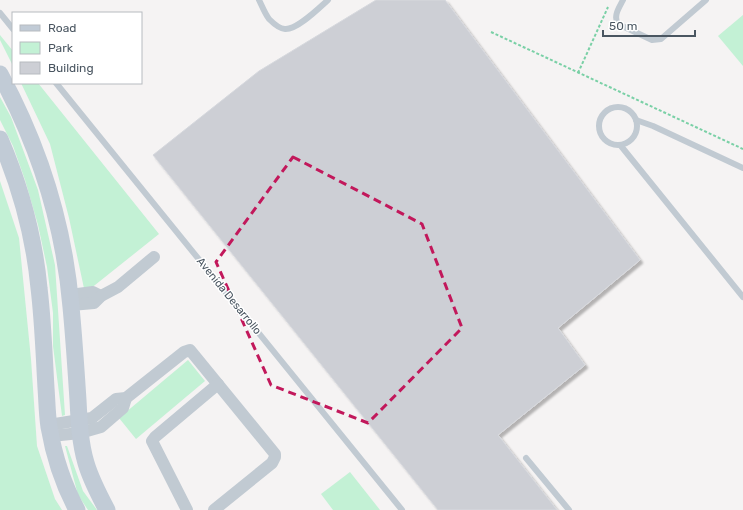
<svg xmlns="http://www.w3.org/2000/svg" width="743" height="510" viewBox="0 0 743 510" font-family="Rubik,sans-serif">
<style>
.green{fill:#c3f1d5}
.building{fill:#cdcfd5;stroke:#d7d9de;filter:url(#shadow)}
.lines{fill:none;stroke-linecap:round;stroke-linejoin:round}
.path{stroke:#7ad0a6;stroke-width:2;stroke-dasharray:3 2;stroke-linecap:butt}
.lane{stroke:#c1cad2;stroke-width:6}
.street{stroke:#c1cad2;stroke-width:12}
.secondary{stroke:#c1cbd6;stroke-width:17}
.marked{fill:none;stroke:#c2185b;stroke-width:3;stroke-dasharray:8 5;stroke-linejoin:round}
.labels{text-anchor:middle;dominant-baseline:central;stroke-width:3;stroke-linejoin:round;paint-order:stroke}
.street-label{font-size:11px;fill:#4a5661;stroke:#fff}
</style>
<defs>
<filter id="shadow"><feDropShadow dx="3" dy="3" stdDeviation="1" flood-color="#0004"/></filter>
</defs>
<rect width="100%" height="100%" fill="#f5f3f3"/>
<g class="green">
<path d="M743,15V66L718,36Z"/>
<path d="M0,35L13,51V66L0,40Z"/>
<path d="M21,83H38L159,234L85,293L69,218L50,144Z"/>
<path d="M0,97L11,117L38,190L55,265L65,415L62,416L53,346V313L47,267L38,225L25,180L13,146L0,120Z"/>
<path d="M0,181L19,238L31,359L37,446L55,499L62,510H0Z"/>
<path d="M188,360L205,381L136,439L119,418Z"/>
<path d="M65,446H67L83,491L97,510H88L78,495Z"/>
<path d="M350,472L380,510H333L321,494Z"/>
</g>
<path class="building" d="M376,0H445L640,260L558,328L585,365L498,435L557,510H438L153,155L259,71Z"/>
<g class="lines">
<g class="path">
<path d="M491,32L743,149"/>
<path d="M578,73L608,7"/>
</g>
<g class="lane">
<path d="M259,0C262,6 265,14 269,19C273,23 279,29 285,29C297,30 319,8 328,0"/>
<path d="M623,0C619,8 613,16 618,24L652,40L661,39L706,0"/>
<path d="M0,13L13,29"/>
<path d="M56,83L402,510"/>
<circle cx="618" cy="126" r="19"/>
<path d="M636,120L653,126L743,168"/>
<path d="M621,146L743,297"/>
<path d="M526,458L569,510"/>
</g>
<g class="street">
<path d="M70,295L93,292L101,296"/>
<path d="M71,305L94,303L101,296L118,287L154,257"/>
<path d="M49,425L92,418L116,399L126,398L184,352L190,350L275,454V457L272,463L214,510"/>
<path d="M51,436L80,433L101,427L123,408L126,398"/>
<path d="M187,510L152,441L155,437L218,384"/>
</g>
<g class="secondary">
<path d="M0,74C39,146 64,225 71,307C74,338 76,369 78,400C79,421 80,443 86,463C91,480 99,495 107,510"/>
<path d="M0,139C21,188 34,235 39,288C43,321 44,354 46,388C47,401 47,414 49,427C54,456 63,484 77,510"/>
</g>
</g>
<path class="marked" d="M293,157L422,224L462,328L368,423L271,385L216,262Z"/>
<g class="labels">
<g class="street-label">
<text transform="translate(229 296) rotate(51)">Avenida Desarrollo</text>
</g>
</g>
<rect x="12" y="12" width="130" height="72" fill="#ffffff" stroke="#b7bbc0"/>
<rect x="20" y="25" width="20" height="6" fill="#c1cbd6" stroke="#b7bbc0"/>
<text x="48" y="32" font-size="12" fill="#4a5661">Road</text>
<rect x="20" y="42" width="20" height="12" fill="#c3f1d5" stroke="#b7bbc0"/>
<text x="48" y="52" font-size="12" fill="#4a5661">Park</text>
<rect x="20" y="62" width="20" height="12" fill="#cdcfd5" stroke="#b7bbc0"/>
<text x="48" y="72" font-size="12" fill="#4a5661">Building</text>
<path d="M603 30v6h92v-6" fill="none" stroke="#4a5661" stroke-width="2"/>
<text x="609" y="30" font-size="12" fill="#4a5661" stroke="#ffffff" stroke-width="3" paint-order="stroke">50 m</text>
</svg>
